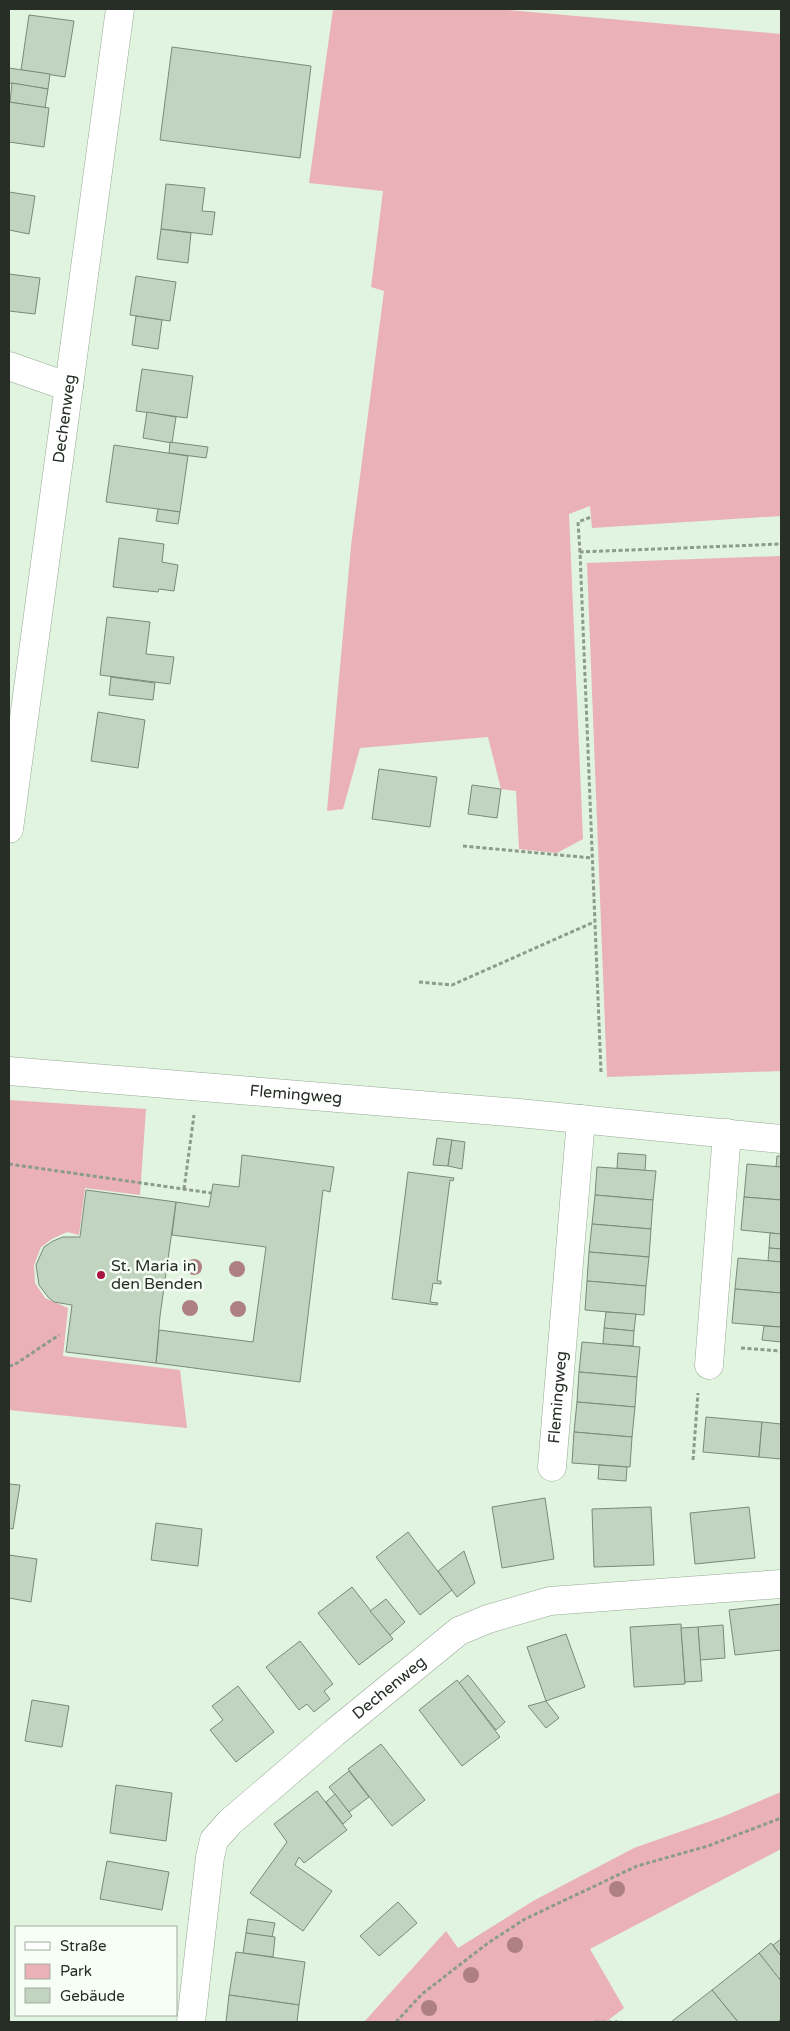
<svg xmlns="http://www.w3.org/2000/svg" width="790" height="2031" viewBox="0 0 790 2031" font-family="'Varela Round',sans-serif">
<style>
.green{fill:#eab1b7}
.building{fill:#c1d4c0;stroke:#798b78}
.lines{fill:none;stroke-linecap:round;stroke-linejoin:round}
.minor-casing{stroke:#96a995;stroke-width:29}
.path{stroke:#8d9b8d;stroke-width:3;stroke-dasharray:4 2.5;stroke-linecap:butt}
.minor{stroke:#fff;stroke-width:28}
.tree{fill:#ae8084}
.poi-dot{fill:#aa1443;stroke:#f6fef5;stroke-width:2}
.labels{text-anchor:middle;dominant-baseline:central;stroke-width:5;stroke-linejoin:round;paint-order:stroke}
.street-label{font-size:16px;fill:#262e26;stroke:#f6fef5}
.poi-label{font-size:16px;fill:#262e26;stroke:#f6fef5;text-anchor:start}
</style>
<rect width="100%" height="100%" fill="#e1f4e0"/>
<g class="green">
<path d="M333,9H497L781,34V516L592,528L590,506L569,514L583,839L557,853L519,849L516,791L501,789L488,737L360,748L343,809L327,811L351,546L384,291L371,287L383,191L309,183Z"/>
<path d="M781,556V1071L607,1077L587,563Z"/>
<path d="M9,1100L146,1109L140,1195L85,1188L79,1235L67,1232L52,1239L41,1247L34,1265L35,1283L45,1298L68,1308L63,1356L180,1370L187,1428L9,1410Z"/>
<path d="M781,1792V1849L590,1949L624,2008L606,2022H364L446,1931L458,1948L533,1901L634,1848L722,1817Z"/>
</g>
<g class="building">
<path d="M29,15L74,21L65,77L21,70Z"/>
<path d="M172,47L311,66L300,158L160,140Z"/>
<path d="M9,68L50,74L48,89L9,83Z"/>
<path d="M12,83L48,89L45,108L10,102Z"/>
<path d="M9,102L49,108L44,147L9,142Z"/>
<path d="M166,184L205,188L202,211L215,212L212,235L161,229Z"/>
<path d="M9,192L35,196L29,234L9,230Z"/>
<path d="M161,229L191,233L188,263L157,259Z"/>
<path d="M9,274L40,278L35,314L9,311Z"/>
<path d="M136,276L176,282L170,321L130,315Z"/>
<path d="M136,316L162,320L158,349L132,345Z"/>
<path d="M142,369L193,376L187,418L136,411Z"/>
<path d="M147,412L176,417L172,443L143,438Z"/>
<path d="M170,442L208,447L206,458L169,453Z"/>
<path d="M114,445L188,456L180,512L106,502Z"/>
<path d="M158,509L180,512L178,524L156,521Z"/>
<path d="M119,538L164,544L162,562L178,565L174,591L159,589L158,592L113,587Z"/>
<path d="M107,617L150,622L146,654L174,657L170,684L100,675Z"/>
<path d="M111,677L155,683L153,700L109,695Z"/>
<path d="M98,712L145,720L138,768L91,761Z"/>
<path d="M379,769L437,777L430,827L372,819Z"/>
<path d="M472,785L501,789L497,818L468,814Z"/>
<path d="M437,1138L452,1140L448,1166L433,1165Z"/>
<path d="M452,1140L465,1142L462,1169L448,1166Z"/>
<path d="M618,1153L646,1155L645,1171L617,1168Z"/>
<path d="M242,1155L334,1167L330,1192L323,1190L300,1382L156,1363L159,1330L253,1342L266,1247L172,1235L176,1202L209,1207L213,1184L239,1187Z"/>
<path d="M777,1156H781V1167H776Z"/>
<path d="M747,1164L781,1167V1200L744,1197Z"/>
<path d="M597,1167L656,1171L653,1200L595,1195Z"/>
<path d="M408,1172L454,1178L453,1181L450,1180L437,1281H441V1284L433,1283L430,1302L438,1303L437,1305L392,1299Z"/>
<path d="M86,1190L176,1202L160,1316L156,1363L66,1352L72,1305L54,1302L48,1297L39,1285L36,1265L44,1247L53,1241L63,1237H80Z"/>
<path d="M595,1195L653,1200L651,1229L592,1224Z"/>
<path d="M744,1197L781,1200V1234L741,1230Z"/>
<path d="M592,1224L651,1229L649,1257L589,1252Z"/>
<path d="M770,1233L781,1234V1249L769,1248Z"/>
<path d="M769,1248L781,1249V1262L768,1261Z"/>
<path d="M589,1252L649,1257L646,1286L587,1281Z"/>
<path d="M738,1258L781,1262V1293L735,1289Z"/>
<path d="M587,1281L646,1286L644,1315L585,1310Z"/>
<path d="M735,1289L781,1293V1327L732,1323Z"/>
<path d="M606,1312L636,1314L634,1331L604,1328Z"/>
<path d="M764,1326L781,1327V1342L762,1340Z"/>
<path d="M604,1328L634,1331L633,1346L603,1344Z"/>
<path d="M582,1342L640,1347L637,1377L579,1372Z"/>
<path d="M579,1372L637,1377L635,1407L577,1402Z"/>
<path d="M577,1402L635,1407L632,1437L574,1432Z"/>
<path d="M706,1417L762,1422L759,1457L703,1452Z"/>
<path d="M762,1422L781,1424V1459L759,1457Z"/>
<path d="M574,1432L632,1437L630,1467L572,1463Z"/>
<path d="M599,1465L627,1467L626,1481L598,1479Z"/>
<path d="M9,1484L20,1485L13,1529L9,1528Z"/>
<path d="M545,1498L554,1559L502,1568L492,1507Z"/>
<path d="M651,1507L654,1565L594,1567L592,1509Z"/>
<path d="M749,1507L755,1558L695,1564L690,1513Z"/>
<path d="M156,1523L202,1529L198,1566L151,1560Z"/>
<path d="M408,1532L452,1590L420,1615L376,1557Z"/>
<path d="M464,1551L475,1583L457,1597L438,1571Z"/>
<path d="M9,1555L37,1559L31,1602L9,1598Z"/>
<path d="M352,1587L393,1639L359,1665L318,1613Z"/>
<path d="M386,1599L405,1622L390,1635L370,1611Z"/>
<path d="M781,1604V1650L735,1655L729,1610Z"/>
<path d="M681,1624L685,1684L634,1687L630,1627Z"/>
<path d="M723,1625L725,1658L700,1660L698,1627Z"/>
<path d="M698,1627L702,1681L685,1682L681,1628Z"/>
<path d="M566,1634L585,1687L546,1701L527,1647Z"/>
<path d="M300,1641L333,1684L324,1691L330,1699L314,1712L307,1704L299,1710L266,1667Z"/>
<path d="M468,1675L505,1722L496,1730L459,1683Z"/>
<path d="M457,1680L500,1737L462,1766L419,1710Z"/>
<path d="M238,1686L274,1732L236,1762L210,1730L223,1720L212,1706Z"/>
<path d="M32,1700L69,1706L62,1747L25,1741Z"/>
<path d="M546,1701L559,1718L546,1728L528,1706Z"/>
<path d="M381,1744L425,1800L392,1826L348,1769Z"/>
<path d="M349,1771L369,1797L349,1812L329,1787Z"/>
<path d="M116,1785L172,1793L166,1841L110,1833Z"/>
<path d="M317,1791L347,1830L304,1863L299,1857L295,1865L332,1891L303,1931L250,1893L287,1842L274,1824Z"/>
<path d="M335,1794L352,1816L343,1824L326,1802Z"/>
<path d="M107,1861L169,1872L162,1910L100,1899Z"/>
<path d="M398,1902L417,1923L379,1956L360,1936Z"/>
<path d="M248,1919L275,1923L272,1937L246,1933Z"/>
<path d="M246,1933L275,1937L273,1957L243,1953Z"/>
<path d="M781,1939V1956L773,1945Z"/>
<path d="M771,1943L781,1956V1977L779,1979L759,1953Z"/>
<path d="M236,1952L305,1962L299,2005L229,1995Z"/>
<path d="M759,1953L781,1981V2019L778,2022H738L712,1990Z"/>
<path d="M712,1990L738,2022H671Z"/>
<path d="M229,1995L299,2005L297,2022H226Z"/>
</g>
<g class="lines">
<defs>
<g id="minor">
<path d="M9,366L69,387"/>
<path id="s1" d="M9,829L120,9"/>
<path id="s2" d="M9,1071L519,1113L781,1139"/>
<path d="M709,1365L727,1133"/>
<path id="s3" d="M552,1467L581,1119"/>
<path id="s4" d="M191,2022L210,1857L214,1840L230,1822L334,1733L459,1631L488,1619L550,1601L781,1584"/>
</g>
</defs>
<use href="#minor" class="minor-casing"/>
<g class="path">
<path d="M580,552L578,522L591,517"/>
<path d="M463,846L592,858"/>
<path d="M419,982L452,985L594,922"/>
<path d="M601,1072L580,552L781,544"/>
<path d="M9,1164L211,1193"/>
<path d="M184,1189L194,1115"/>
<path d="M741,1348L781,1351"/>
<path d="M9,1366L14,1365L59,1335"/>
<path d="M693,1460L698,1393"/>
<path d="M396,2022L422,1994L488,1943L525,1919L637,1866L708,1846L781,1818"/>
<path d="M595,2022H622"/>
</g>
<use href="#minor" class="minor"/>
</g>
<g class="tree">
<circle cx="194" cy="1267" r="8"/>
<circle cx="237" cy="1269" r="8"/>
<circle cx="190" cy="1308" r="8"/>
<circle cx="238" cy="1309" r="8"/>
<circle cx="617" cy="1889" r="8"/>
<circle cx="515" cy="1945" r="8"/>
<circle cx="471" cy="1975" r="8"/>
<circle cx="429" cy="2008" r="8"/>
</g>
<circle class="poi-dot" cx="101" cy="1275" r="5"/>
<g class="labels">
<g class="street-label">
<text stroke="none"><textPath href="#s1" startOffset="414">Dechenweg</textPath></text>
<text stroke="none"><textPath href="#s2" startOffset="288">Flemingweg</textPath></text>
<text stroke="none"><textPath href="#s3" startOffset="70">Flemingweg</textPath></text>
<text stroke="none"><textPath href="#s4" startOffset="416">Dechenweg</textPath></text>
</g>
<g class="poi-label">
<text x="111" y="1266">St. Maria in<tspan x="111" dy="18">den Benden</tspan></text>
</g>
</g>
<rect width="790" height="2031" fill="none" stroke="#262e26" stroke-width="20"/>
<rect x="15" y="1926" width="162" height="90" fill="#f6fef5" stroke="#a3aba2"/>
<rect x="25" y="1942" width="25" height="8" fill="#ffffff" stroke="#a3aba2"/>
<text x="60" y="1951" font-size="15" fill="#262e26">Straße</text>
<rect x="25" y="1964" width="25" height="15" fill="#eab1b7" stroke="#a3aba2"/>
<text x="60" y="1976" font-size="15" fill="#262e26">Park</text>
<rect x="25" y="1988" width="25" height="15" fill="#c1d4c0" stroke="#a3aba2"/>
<text x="60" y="2001" font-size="15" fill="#262e26">Gebäude</text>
</svg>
